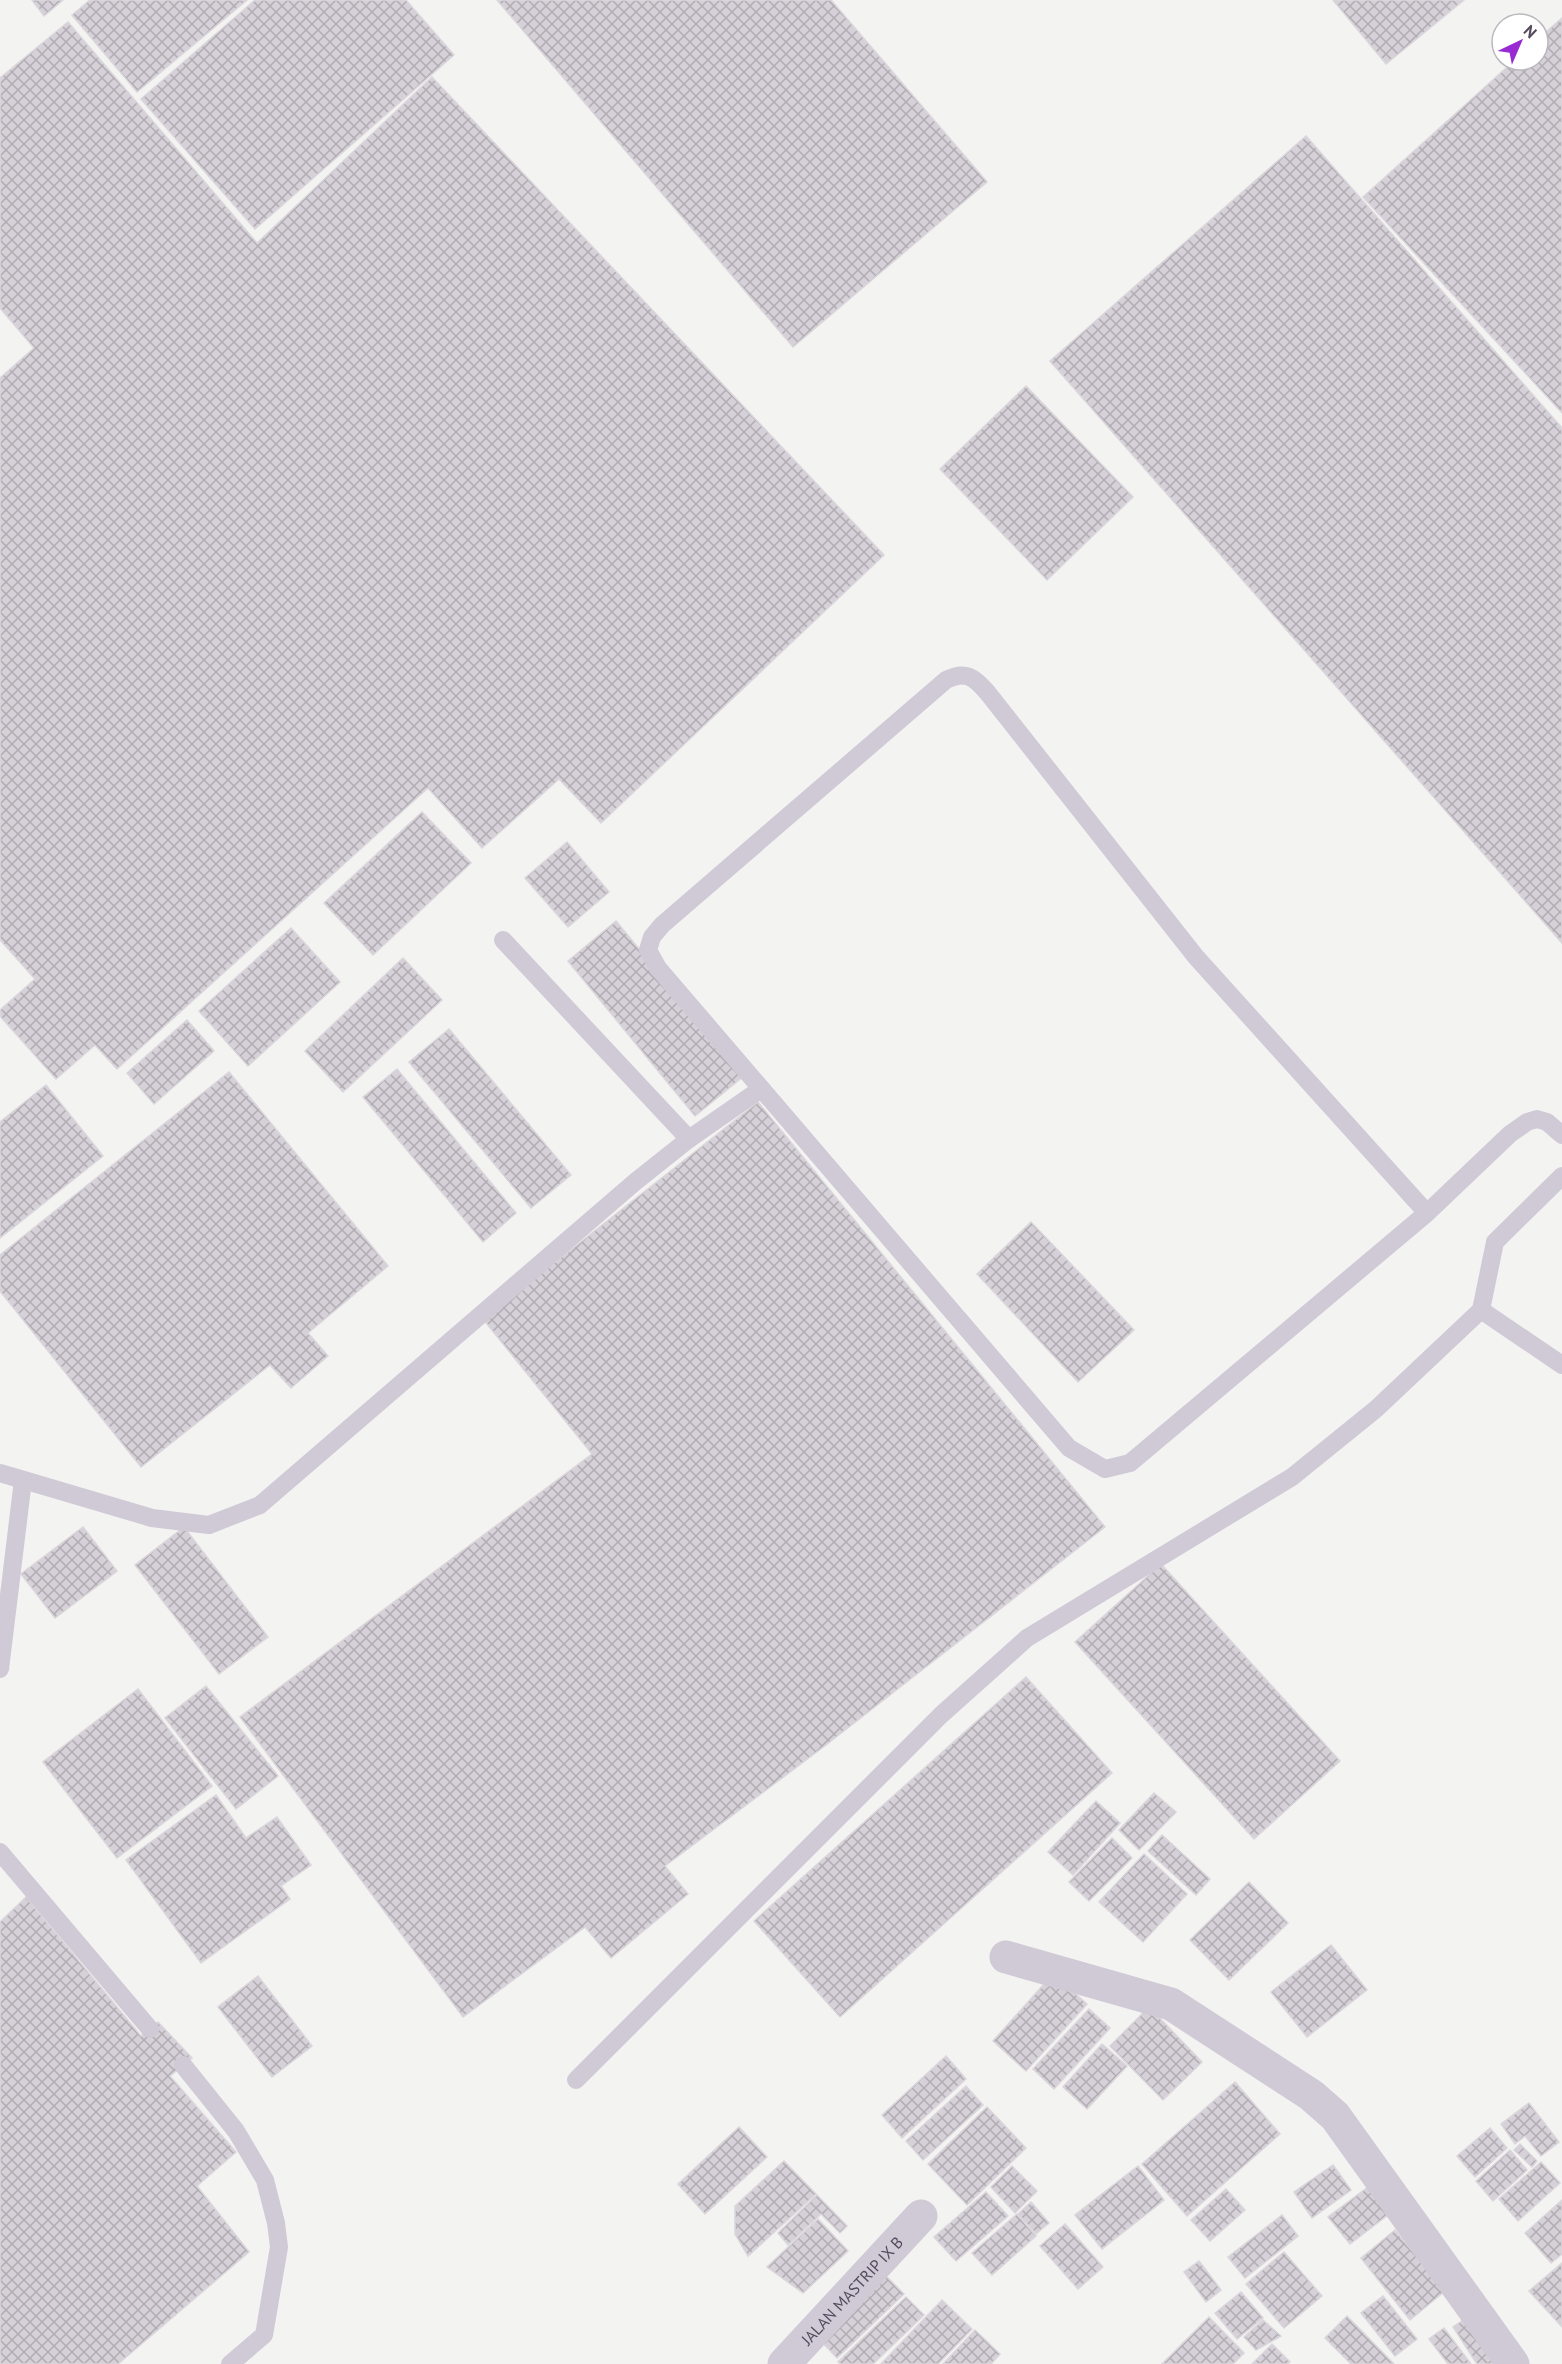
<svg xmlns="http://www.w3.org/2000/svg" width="1562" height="2364" viewBox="0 0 1562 2364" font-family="'PT Sans',sans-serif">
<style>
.building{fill:url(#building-cross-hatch);stroke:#dad6dc;stroke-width:1.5}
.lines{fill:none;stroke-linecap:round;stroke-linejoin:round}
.service{stroke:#d0c9d6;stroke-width:18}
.minor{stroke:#d0c9d6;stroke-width:33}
.labels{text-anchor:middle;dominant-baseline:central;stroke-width:4.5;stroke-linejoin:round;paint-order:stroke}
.street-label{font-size:16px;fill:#554a5d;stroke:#fff}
</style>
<defs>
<pattern id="building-cross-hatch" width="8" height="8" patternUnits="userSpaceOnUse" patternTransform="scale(1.5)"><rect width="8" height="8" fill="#d6d1d8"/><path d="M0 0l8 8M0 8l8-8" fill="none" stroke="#b0acb2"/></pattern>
</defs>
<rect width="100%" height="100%" fill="#f3f3f1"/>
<g class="building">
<path d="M32,0H63L44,16Z"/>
<path d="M90,0H247L137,92L72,15Z"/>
<path d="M255,0H406L454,55L255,229L141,99Z"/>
<path d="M497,0H831L987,182L793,347Z"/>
<path d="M1333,0H1464L1386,64Z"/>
<path d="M1562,18V413L1363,197L1515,60H1538V39Z"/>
<path d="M68,22L257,243L432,77L884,555L601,823L559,779L482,848L428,788L117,1069L95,1045L56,1079L0,1016V1010L35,979L0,940V378L34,348L0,308V78Z"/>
<path d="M1306,136L1562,428V943L1050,361Z"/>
<path d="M1026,386L1133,497L1047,580L940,469Z"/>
<path d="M422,812L471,863L373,955L324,903Z"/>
<path d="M567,842L609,892L568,927L525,878Z"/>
<path d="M616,921L744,1076L695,1116L568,961Z"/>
<path d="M291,928L340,982L248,1066L199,1011Z"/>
<path d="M403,958L442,1000L343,1092L305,1051Z"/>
<path d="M187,1020L214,1051L154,1104L127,1073Z"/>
<path d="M449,1029L571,1175L531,1208L409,1062Z"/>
<path d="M397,1069L516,1213L483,1242L363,1097Z"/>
<path d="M229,1072L388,1266L308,1333L328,1356L291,1388L270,1365L141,1467L0,1291V1255Z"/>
<path d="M46,1085L103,1156L0,1238V1122Z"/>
<path d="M758,1102L1105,1527L826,1745L665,1866L688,1894L611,1958L585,1927L463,2017L240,1717L592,1454L483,1319Z"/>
<path d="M1031,1222L1134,1330L1078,1382L977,1274Z"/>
<path d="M83,1527L117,1571L55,1618L21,1574Z"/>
<path d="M184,1527L268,1637L219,1674L135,1565Z"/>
<path d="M1161,1564L1340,1761L1254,1839L1075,1642Z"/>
<path d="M1026,1677L1112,1773L840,2017L754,1921Z"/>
<path d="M206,1686L278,1776L236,1809L165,1718Z"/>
<path d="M138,1689L212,1786L117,1858L43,1762Z"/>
<path d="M1154,1793L1176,1812L1139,1850L1119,1830Z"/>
<path d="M216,1795L246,1838L277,1817L311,1865L281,1886L290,1899L201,1963L126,1860Z"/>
<path d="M1096,1801L1120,1823L1073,1875L1048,1852Z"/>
<path d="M1162,1835L1210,1879L1196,1895L1148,1851Z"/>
<path d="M1112,1838L1132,1858L1089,1901L1069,1882Z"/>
<path d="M1144,1854L1187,1894L1143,1942L1099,1902Z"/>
<path d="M1249,1882L1288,1923L1229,1980L1190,1940Z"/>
<path d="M26,1897L141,2036L158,2022L192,2058L170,2076L236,2152L197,2186L249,2252L118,2364H0V1922Z"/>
<path d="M1331,1945L1367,1990L1307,2037L1271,1992Z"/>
<path d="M1053,1974L1087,2004L1026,2071L993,2041Z"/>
<path d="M258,1976L312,2046L272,2077L218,2007Z"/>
<path d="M1149,2007L1202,2062L1163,2100L1110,2046Z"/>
<path d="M1089,2009L1110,2028L1054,2089L1033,2069Z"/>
<path d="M1102,2044L1127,2066L1087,2109L1063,2087Z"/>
<path d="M946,2056L966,2079L902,2138L882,2115Z"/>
<path d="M1235,2082L1280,2134L1187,2216L1142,2164Z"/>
<path d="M966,2086L983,2105L923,2160L906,2141Z"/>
<path d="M1529,2103L1559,2142L1541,2156L1525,2136L1515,2144L1501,2124Z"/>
<path d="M987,2107L1026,2148L967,2205L928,2164Z"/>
<path d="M739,2127L767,2157L705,2214L678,2184Z"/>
<path d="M1490,2128L1507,2148L1475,2177L1457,2156Z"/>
<path d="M1520,2144L1537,2161L1532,2167L1514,2150Z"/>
<path d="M1510,2150L1527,2170L1493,2201L1476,2181Z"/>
<path d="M784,2161L816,2194L748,2256L735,2234V2206Z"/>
<path d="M1541,2162L1560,2183L1518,2221L1499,2199Z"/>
<path d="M1333,2165L1351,2190L1312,2218L1294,2192Z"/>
<path d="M1012,2166L1037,2191L1015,2213L991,2187Z"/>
<path d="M1138,2166L1164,2200L1102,2249L1075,2215Z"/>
<path d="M1368,2187L1389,2214L1350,2244L1328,2217Z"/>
<path d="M1226,2189L1245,2210L1210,2241L1191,2220Z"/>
<path d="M986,2192L1008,2216L956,2261L934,2237Z"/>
<path d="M817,2195L847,2226L840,2233L821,2214L788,2245L778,2233Z"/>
<path d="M1562,2200V2254L1551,2263L1525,2233Z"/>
<path d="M1031,2202L1049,2223L1036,2234L1018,2214Z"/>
<path d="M1017,2214L1036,2236L992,2275L972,2253Z"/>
<path d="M1282,2215L1298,2236L1245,2278L1228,2257Z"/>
<path d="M818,2219L848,2251L803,2293L767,2267Z"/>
<path d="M1065,2224L1103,2267L1078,2289L1040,2246Z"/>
<path d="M1395,2230L1445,2291L1410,2320L1361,2258Z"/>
<path d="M1284,2252L1322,2296L1284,2328L1246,2284Z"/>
<path d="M1199,2261L1221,2290L1206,2302L1184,2272Z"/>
<path d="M1562,2263V2327L1529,2291Z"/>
<path d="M885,2275L904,2294L837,2358L818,2338Z"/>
<path d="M1241,2292L1263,2318L1237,2339L1215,2313Z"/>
<path d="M1383,2296L1417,2339L1395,2356L1361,2313Z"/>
<path d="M906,2297L924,2315L873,2364H841L838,2362Z"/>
<path d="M942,2300L972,2329L938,2364H881Z"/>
<path d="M1472,2314L1505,2364H1477L1453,2327Z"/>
<path d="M1347,2316L1394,2364H1351L1325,2338Z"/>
<path d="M1209,2317L1244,2353L1233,2364H1162Z"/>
<path d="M1263,2320L1281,2336L1256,2350L1244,2337Z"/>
<path d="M1444,2328L1471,2364H1448L1429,2339Z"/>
<path d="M975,2330L1000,2354L991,2364H943Z"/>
<path d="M1272,2344L1290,2362L1287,2364H1252Z"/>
</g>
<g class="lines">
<g class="service">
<path d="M689,1139L761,1089"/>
<path d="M1562,1176L1495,1242L1481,1310L1562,1365"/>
<path d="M1427,1213L1196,957L987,692C974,677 965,670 946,680L662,925L652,937L648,950L658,968L1069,1448L1105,1469L1130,1463L1427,1213L1510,1134L1527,1122L1537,1119L1547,1122L1562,1135"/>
<path d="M0,1473L152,1518L209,1525L260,1505L635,1182L689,1139L503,940"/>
<path d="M0,1669L23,1480"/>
<path d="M0,1852L150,2029"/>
<path d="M183,2065L236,2131L265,2180L276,2223L279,2247L264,2335L230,2364"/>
<path d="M576,2080L941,1715L1027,1638L1292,1477L1376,1409L1481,1310"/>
</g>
<g class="minor">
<path d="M1006,1957L1171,2004L1311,2095L1335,2116L1513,2364"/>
<path id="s1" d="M784,2364L921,2216"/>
</g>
</g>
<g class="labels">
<g class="street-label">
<text stroke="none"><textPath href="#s1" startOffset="100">JALAN MASTRIP IX B</textPath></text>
</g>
</g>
<g transform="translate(1520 42) rotate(44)"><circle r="28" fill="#ffffff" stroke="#bbb7be" stroke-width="1.5"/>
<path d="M0-4.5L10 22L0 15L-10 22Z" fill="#982ad4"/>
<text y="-9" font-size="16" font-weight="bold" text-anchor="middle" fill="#554a5d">N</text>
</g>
</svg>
